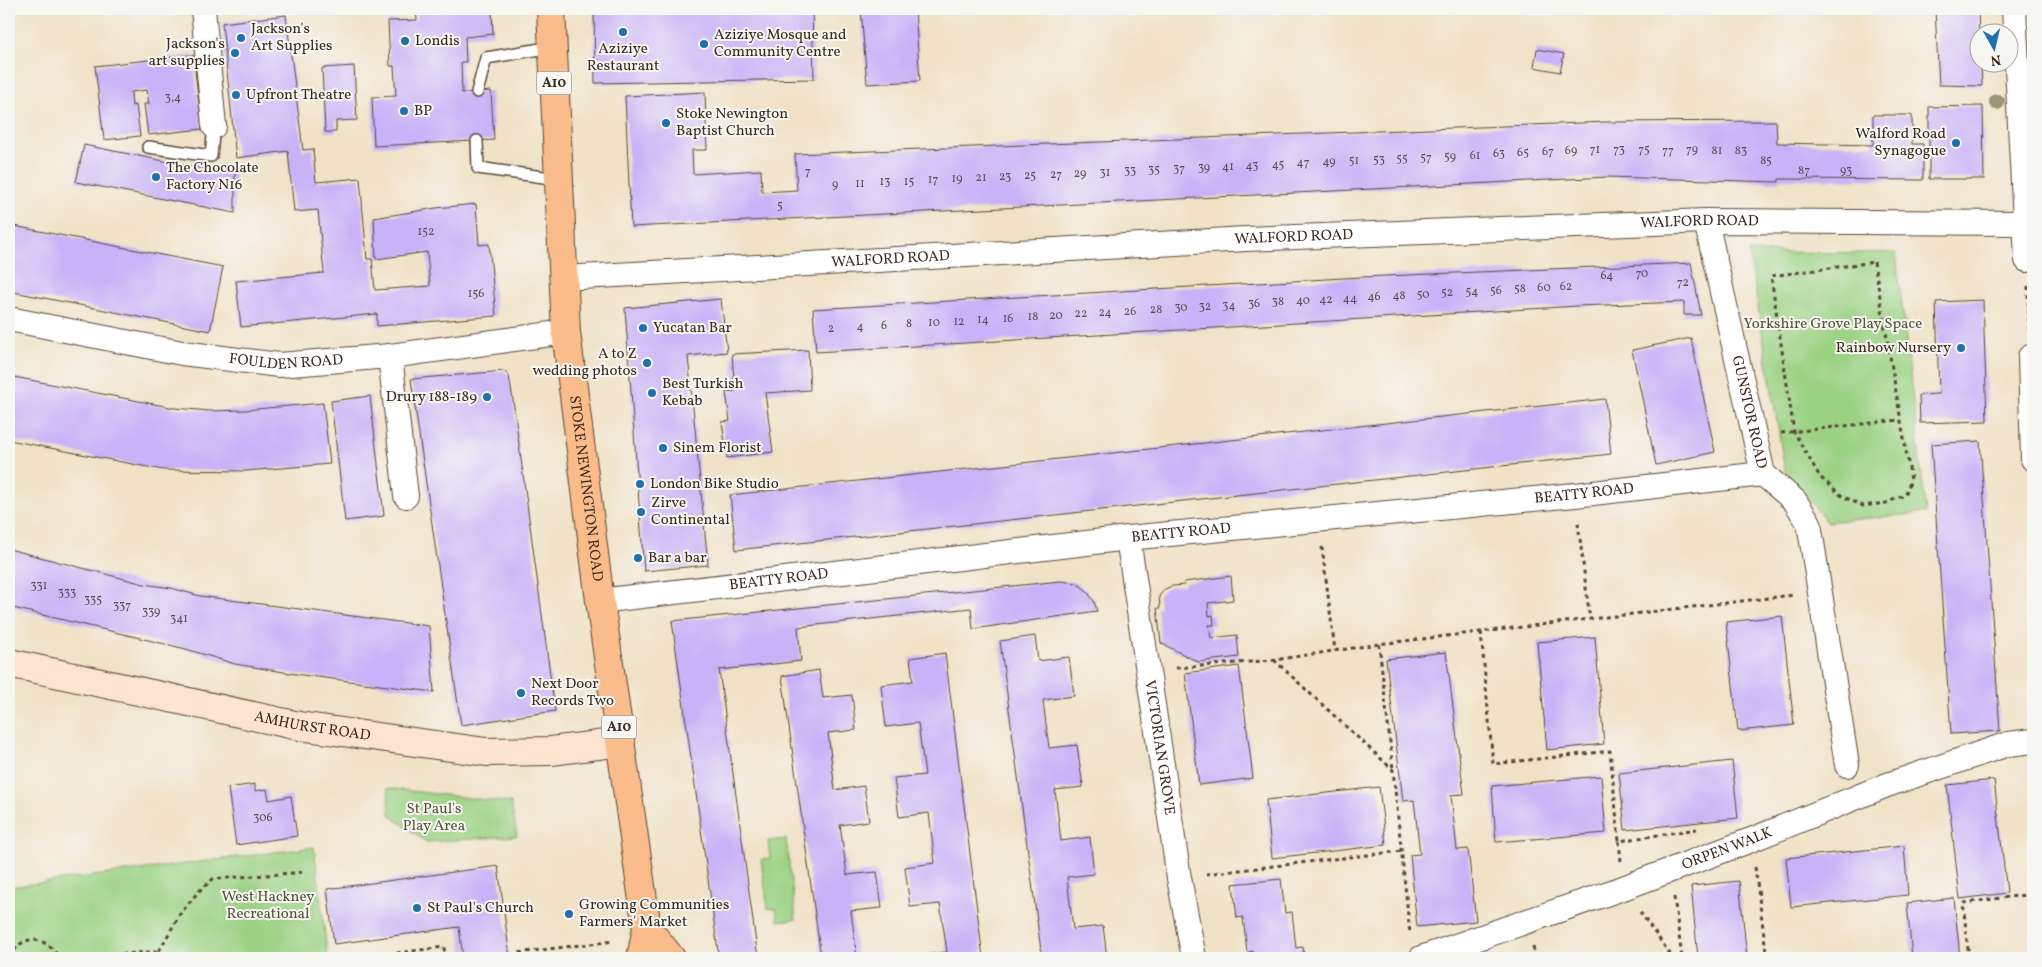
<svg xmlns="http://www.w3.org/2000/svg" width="2042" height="967" viewBox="0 0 2042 967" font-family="Vollkorn,serif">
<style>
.green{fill:#9bd283;stroke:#6b7e50}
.building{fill:#c8b2f8}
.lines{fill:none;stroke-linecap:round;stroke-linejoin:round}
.lane-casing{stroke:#564637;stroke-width:14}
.street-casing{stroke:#564637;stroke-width:26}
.secondary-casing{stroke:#564637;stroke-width:30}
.highway-casing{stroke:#564637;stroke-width:30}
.path{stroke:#564637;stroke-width:3;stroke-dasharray:4 4;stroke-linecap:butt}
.lane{stroke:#fff;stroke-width:11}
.street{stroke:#fff;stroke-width:24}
.secondary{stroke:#fde4d0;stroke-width:28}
.highway{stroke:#f9bc8a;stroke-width:28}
.tree{fill:#9a9478}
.poi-dot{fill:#1f6fb2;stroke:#f6f6f2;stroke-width:2}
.labels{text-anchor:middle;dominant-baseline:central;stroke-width:4;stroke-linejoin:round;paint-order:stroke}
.number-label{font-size:12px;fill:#5e4c54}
.shield{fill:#f6f6f2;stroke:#73675e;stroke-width:1}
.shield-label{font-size:14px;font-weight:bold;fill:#3b2a1e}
.poi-label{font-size:15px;fill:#3b2a1e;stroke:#f6f6f2;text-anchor:start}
.street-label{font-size:15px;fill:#3b2a1e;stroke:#f6f6f2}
.park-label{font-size:15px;fill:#535437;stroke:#f6f6f2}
</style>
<rect width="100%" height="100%" fill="#f6f6f2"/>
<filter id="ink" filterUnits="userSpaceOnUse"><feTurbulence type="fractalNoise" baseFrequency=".02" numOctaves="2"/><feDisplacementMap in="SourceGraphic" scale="10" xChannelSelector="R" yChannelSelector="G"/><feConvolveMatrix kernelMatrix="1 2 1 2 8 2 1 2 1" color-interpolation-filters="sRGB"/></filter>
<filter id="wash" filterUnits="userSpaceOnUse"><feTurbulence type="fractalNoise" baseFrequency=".0096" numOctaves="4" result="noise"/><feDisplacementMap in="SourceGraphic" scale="20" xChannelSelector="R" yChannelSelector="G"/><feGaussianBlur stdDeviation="1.12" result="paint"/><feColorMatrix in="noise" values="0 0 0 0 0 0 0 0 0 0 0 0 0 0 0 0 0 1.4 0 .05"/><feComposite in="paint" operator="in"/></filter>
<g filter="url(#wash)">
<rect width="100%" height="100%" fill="#f1e2c7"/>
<g class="green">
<path d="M1749,252L1896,253L1926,513L1827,522L1785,471Z"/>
<path d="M388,788L511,803L517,836L426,842L390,815Z"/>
<path d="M786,839L796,919L778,921L776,908L768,909L761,860L770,858L768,841Z"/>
<path d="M314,847L328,958H9V887Z"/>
</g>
<g id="blocks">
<g class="building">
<path d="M416,9H492L493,34L465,37L466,62H461L462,93L491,91L494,140L374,146L372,97L396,96L394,66H390L388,21L417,20Z"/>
<path d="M594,9H812L814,79L595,83Z"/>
<path d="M861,9H915L920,81L867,84Z"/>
<path d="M1935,9H1978L1980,62H1981L1982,86L1939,85Z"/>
<path d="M286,15L303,150L313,149L316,182L360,178L367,259H372L375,290L430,286L427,252L376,259L374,218L436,208L476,204L479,245L489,244L496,316L377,326V314L241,327L236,281L324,273L318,210L294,212L288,151L236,158L222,23Z"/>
<path d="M1537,49L1564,54L1560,72L1534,67Z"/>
<path d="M193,55L202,129L148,135L144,104H149L147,90L131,92L132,106L136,105L140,136L104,140L95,66Z"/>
<path d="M354,66L357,120L336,121V132H325L322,68Z"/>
<path d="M705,92L707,150H692L693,174L761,170L762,192L797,190L795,154L1607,122L1776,121L1777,143L1873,145V115H1912V144H1923V180L1779,179V182L1607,177L631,227L625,96Z"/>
<path d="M1983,106L1984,179H1929V107Z"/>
<path d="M84,145L219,172L220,165L235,166V213L76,182Z"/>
<path d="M9,225L223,267L210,331L9,291Z"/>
<path d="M1691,263L1701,315H1684V302L1578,306L816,352L813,309L1361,277Z"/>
<path d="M721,299L727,352L688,356L708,565L644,571L625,308Z"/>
<path d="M1983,300L1987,421L1920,423L1919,395L1939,394L1936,302Z"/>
<path d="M1691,338L1715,452L1656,465L1632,350Z"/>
<path d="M808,350L810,390L765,393L773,452L727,458L722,422L730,421L726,392L735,391L732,354Z"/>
<path d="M504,371L509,376L513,400L555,711L461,725L411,379Z"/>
<path d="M9,376L175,408L210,411L245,410L323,403L330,464L245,471L163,470L9,440Z"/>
<path d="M370,396L384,516L345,521L331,401Z"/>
<path d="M1605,399L1611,454L736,550L730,495Z"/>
<path d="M1980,441L2000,731L1951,734L1931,444Z"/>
<path d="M9,549L144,584L171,588L200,596L429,626L434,692L302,675L235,664L186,649L9,607Z"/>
<path d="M1231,576L1233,600L1208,603L1209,616L1213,615L1214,625H1209L1211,638L1237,635L1239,657L1198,662L1161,643L1157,608H1160L1159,596L1165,589L1172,586L1185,585L1184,582Z"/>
<path d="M1061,581L1077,583L1086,590L1094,601L1097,611L973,629L971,608L798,627L801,661L719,670L758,958H719L672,621Z"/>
<path d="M1782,616L1794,725L1738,731L1726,622Z"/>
<path d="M1035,636L1038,661L1069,657L1074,696L1043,700L1049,748L1077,745L1083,787L1055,790L1061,841L1090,837L1094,874L1067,877L1073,929L1103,926L1107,958H1042L1000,641Z"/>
<path d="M1595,637L1604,744L1547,750L1537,642Z"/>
<path d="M1446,652L1464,794L1451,795L1457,850L1468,849L1476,921L1417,927L1410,855L1420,854L1414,800L1403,801L1386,659Z"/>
<path d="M945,653L983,958H917V956L947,952L940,904L910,907L905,867L935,863L929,813L899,817L894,778L925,775L918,723L886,727L881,685L913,681L910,658Z"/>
<path d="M1239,666L1253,778L1199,785L1185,673Z"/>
<path d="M819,670L823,698L852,695L856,730L828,733L835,790L864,786L869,821L840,825L847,875L877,872L882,908L851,911L857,958H821L782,676Z"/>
<path d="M1732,761L1738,818L1625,830L1619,773Z"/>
<path d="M1601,776L1606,833L1496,842L1492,786Z"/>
<path d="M1994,780L2007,893L1960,899L1947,785Z"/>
<path d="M255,784V791L267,789L269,800L291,796L297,836L236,845L228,788Z"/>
<path d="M1379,787L1386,845L1272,858L1266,800Z"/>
<path d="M1904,846L1908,895L1791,907L1786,858Z"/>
<path d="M498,866L510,958H463L459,927L334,944L327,889Z"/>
<path d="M1281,879L1285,913L1292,912L1296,948L1303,947L1304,958H1255L1254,951L1247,952L1243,917L1237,918L1233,884Z"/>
<path d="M1739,881L1747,958H1698L1691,886Z"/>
<path d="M1954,898L1960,958H1912L1907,903Z"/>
</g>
</g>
</g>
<g filter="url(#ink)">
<use href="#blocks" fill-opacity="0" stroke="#564637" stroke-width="1"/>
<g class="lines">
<defs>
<g id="lane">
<path d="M477,92L486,58L553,47"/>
<path d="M477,141L478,168L558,179"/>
<path d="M148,147L211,156L214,126"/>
</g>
<g id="street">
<path d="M203,9L214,126"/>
<path d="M2014,9L2027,260"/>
<path id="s1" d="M1706,221L1763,474L1795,501L1809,523L1847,765"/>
<path id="s2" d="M563,278L1246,239L1706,221L2026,223"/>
<path id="s3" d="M9,319L182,353L279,365L390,356L566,332"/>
<path d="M390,356L406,496"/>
<path d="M2033,357H2030L2033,459"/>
<path id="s4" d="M1128,538L1179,878L1194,958"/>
<path id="s5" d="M600,601L1128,538L1575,495L1763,474"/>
<path id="s6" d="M1421,958L1623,888L1751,840L1887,785L2008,744L2033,741"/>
</g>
<g id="secondary">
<path id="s7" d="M9,663L299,726L486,752L551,751L621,742"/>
</g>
<g id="highway">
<path id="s8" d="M551,9L566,332L600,601L647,928L671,958"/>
<path d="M641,958L647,928"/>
</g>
</defs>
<use href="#lane" class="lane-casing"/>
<use href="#street" class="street-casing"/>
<use href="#secondary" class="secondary-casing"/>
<use href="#highway" class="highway-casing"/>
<g class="path">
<path d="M1874,262L1911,480L1905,495L1886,503L1863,506L1842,496L1820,477L1794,432L1771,276Z"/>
<path d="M2028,286L2029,330"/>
<path d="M1781,433L1899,420"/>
<path d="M1578,523L1590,620"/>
<path d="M1322,547L1335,651"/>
<path d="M1481,632L1493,764L1610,751L1619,841"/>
<path d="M1379,644L1393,769"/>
<path d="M1274,660L1393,770L1410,934"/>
<path d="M1176,668L1274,660L1379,644L1793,595"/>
<path d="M1621,861L1619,841L1697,829"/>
<path d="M1755,867L1767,958"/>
<path d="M1206,874L1402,851"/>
<path d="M1674,897L1682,958"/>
<path d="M1640,912L1673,958"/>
<path d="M1533,947L1536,958"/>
<path d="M159,951L180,914L198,892L213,879L306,872"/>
<path d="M11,958C20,931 48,937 59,958"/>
<path d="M82,958L159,951L166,958"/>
<path d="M357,958L444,947L445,958"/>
<path d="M517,958L516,953L614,941"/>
<path d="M1969,958L1963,903L2033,894"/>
</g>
<use href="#lane" class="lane"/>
<use href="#street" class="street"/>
<use href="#secondary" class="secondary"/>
<use href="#highway" class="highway"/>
</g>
<circle class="tree" cx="1997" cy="102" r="8"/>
</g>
<g class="poi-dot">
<circle cx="623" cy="32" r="5"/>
<circle cx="241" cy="38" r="5"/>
<circle cx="405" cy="41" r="5"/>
<circle cx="704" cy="44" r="5"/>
<circle cx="235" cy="53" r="5"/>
<circle cx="236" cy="95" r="5"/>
<circle cx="404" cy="111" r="5"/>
<circle cx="666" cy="123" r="5"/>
<circle cx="1956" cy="143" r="5"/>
<circle cx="156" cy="177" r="5"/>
<circle cx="643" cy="328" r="5"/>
<circle cx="1961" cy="348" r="5"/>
<circle cx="647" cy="363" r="5"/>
<circle cx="652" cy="393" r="5"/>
<circle cx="487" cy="397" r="5"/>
<circle cx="663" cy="448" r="5"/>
<circle cx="640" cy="484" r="5"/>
<circle cx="641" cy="512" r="5"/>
<circle cx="638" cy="558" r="5"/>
<circle cx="521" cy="693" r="5"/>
<circle cx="417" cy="908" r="5"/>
<circle cx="569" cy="914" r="5"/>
</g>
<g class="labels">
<g class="number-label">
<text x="173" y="98">3,4</text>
<text x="1595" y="150">71</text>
<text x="1619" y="150">73</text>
<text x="1644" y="150">75</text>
<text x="1692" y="150">79</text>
<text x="1571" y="151">69</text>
<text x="1668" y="151">77</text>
<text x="1717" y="151">81</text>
<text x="1741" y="151">83</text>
<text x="1548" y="152">67</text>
<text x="1523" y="153">65</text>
<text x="1499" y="154">63</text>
<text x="1475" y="156">61</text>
<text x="1450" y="157">59</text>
<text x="1426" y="158">57</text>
<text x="1402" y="159">55</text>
<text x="1379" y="160">53</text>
<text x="1354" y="161">51</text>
<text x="1766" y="161">85</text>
<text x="1329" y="162">49</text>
<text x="1303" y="163">47</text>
<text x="1278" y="165">45</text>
<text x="1252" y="166">43</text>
<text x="1228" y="167">41</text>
<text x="1204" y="168">39</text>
<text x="1179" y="169">37</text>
<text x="1154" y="170">35</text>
<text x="1130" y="171">33</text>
<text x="1804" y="171">87</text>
<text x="1846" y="171">93</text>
<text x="808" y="172">7</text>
<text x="1105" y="173">31</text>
<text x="1080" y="174">29</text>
<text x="1056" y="175">27</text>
<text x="1030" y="176">25</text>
<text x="1005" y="177">23</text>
<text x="981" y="178">21</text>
<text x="957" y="179">19</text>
<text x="933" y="180">17</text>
<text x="885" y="182">13</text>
<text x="909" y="182">15</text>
<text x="860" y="184">11</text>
<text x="835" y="185">9</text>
<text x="780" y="206">5</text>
<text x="426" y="232">152</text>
<text x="1642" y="274">70</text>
<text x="1607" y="276">64</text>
<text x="1683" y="283">72</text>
<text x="1566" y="287">62</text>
<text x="1544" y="288">60</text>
<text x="1520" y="289">58</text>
<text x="1496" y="291">56</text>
<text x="1472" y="292">54</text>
<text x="1447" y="293">52</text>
<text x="476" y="294">156</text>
<text x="1423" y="295">50</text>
<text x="1399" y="296">48</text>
<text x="1374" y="297">46</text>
<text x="1350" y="299">44</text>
<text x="1326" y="300">42</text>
<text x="1303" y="301">40</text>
<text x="1278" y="302">38</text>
<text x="1254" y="304">36</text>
<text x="1229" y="306">34</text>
<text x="1205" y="307">32</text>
<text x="1181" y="308">30</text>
<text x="1156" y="310">28</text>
<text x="1130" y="312">26</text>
<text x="1105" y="313">24</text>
<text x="1081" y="314">22</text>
<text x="1056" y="316">20</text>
<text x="1033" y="317">18</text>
<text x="1008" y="319">16</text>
<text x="983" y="320">14</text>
<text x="959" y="322">12</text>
<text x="934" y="323">10</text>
<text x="909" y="324">8</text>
<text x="884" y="326">6</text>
<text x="860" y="327">4</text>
<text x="831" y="329">2</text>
<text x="39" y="586">331</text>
<text x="67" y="593">333</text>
<text x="93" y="600">335</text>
<text x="122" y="606">337</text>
<text x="151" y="612">339</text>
<text x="179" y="619">341</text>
<text x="263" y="818">306</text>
</g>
<g class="shield">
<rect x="536.5" y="71.5" width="35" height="23" rx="4"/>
<rect x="601.5" y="715.5" width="35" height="23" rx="4"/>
</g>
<g class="shield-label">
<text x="554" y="83">A10</text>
<text x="619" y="727">A10</text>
</g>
<g class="poi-label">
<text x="251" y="29">Jackson's<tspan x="251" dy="17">Art Supplies</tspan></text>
<text x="714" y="35">Aziziye Mosque and<tspan x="714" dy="17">Community Centre</tspan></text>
<text x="415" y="41">Londis</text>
<text x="225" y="44" text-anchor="end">Jackson's<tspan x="225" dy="17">art supplies</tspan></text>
<text x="623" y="49" text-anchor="middle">Aziziye<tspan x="623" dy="17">Restaurant</tspan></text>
<text x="246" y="95">Upfront Theatre</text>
<text x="414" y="111">BP</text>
<text x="676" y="114">Stoke Newington<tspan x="676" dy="17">Baptist Church</tspan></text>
<text x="1946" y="134" text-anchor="end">Walford Road<tspan x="1946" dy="17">Synagogue</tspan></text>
<text x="166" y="168">The Chocolate<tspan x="166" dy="17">Factory N16</tspan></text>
<text x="653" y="328">Yucatan Bar</text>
<text x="1951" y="348" text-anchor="end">Rainbow Nursery</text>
<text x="637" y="354" text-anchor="end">A to Z<tspan x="637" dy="17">wedding photos</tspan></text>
<text x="662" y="384">Best Turkish<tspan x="662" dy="17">Kebab</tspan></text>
<text x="477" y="397" text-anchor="end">Drury 188-189</text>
<text x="673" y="448">Sinem Florist</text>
<text x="650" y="484">London Bike Studio</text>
<text x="651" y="503">Zirve<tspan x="651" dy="17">Continental</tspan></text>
<text x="648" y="558">Bar a bar</text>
<text x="531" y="684">Next Door<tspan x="531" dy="17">Records Two</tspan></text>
<text x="579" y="905">Growing Communities<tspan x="579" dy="17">Farmers' Market</tspan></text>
<text x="427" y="908">St Paul's Church</text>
</g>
<g class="street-label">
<text stroke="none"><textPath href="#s2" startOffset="1138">WALFORD ROAD</textPath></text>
<text stroke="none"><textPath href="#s2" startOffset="732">WALFORD ROAD</textPath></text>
<text stroke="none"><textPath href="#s2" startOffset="328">WALFORD ROAD</textPath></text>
<text stroke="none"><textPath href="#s3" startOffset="281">FOULDEN ROAD</textPath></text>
<text stroke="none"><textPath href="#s1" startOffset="196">GUNSTOR ROAD</textPath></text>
<text stroke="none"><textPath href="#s8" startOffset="481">STOKE NEWINGTON ROAD</textPath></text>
<text stroke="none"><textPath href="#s5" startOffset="990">BEATTY ROAD</textPath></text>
<text stroke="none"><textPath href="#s5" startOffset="585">BEATTY ROAD</textPath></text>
<text stroke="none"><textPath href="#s5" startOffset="180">BEATTY ROAD</textPath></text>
<text stroke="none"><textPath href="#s7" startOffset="310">AMHURST ROAD</textPath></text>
<text stroke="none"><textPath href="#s4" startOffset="212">VICTORIAN GROVE</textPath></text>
<text stroke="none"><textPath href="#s6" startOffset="325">ORPEN WALK</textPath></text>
</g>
<g class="park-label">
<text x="1833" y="324">Yorkshire Grove Play Space</text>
<text x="434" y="809">St Paul's<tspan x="434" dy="17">Play Area</tspan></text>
<text x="268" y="897">West Hackney<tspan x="268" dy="17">Recreational</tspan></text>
</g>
</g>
<rect width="2042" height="967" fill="none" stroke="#f6f6f2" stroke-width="30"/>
<g transform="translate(1994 48) rotate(172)"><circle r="24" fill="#f6f6f2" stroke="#aba49d"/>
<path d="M0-4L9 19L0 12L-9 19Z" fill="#1f6fb2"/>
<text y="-8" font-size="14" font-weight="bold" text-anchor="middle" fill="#3b2a1e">N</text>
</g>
</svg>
